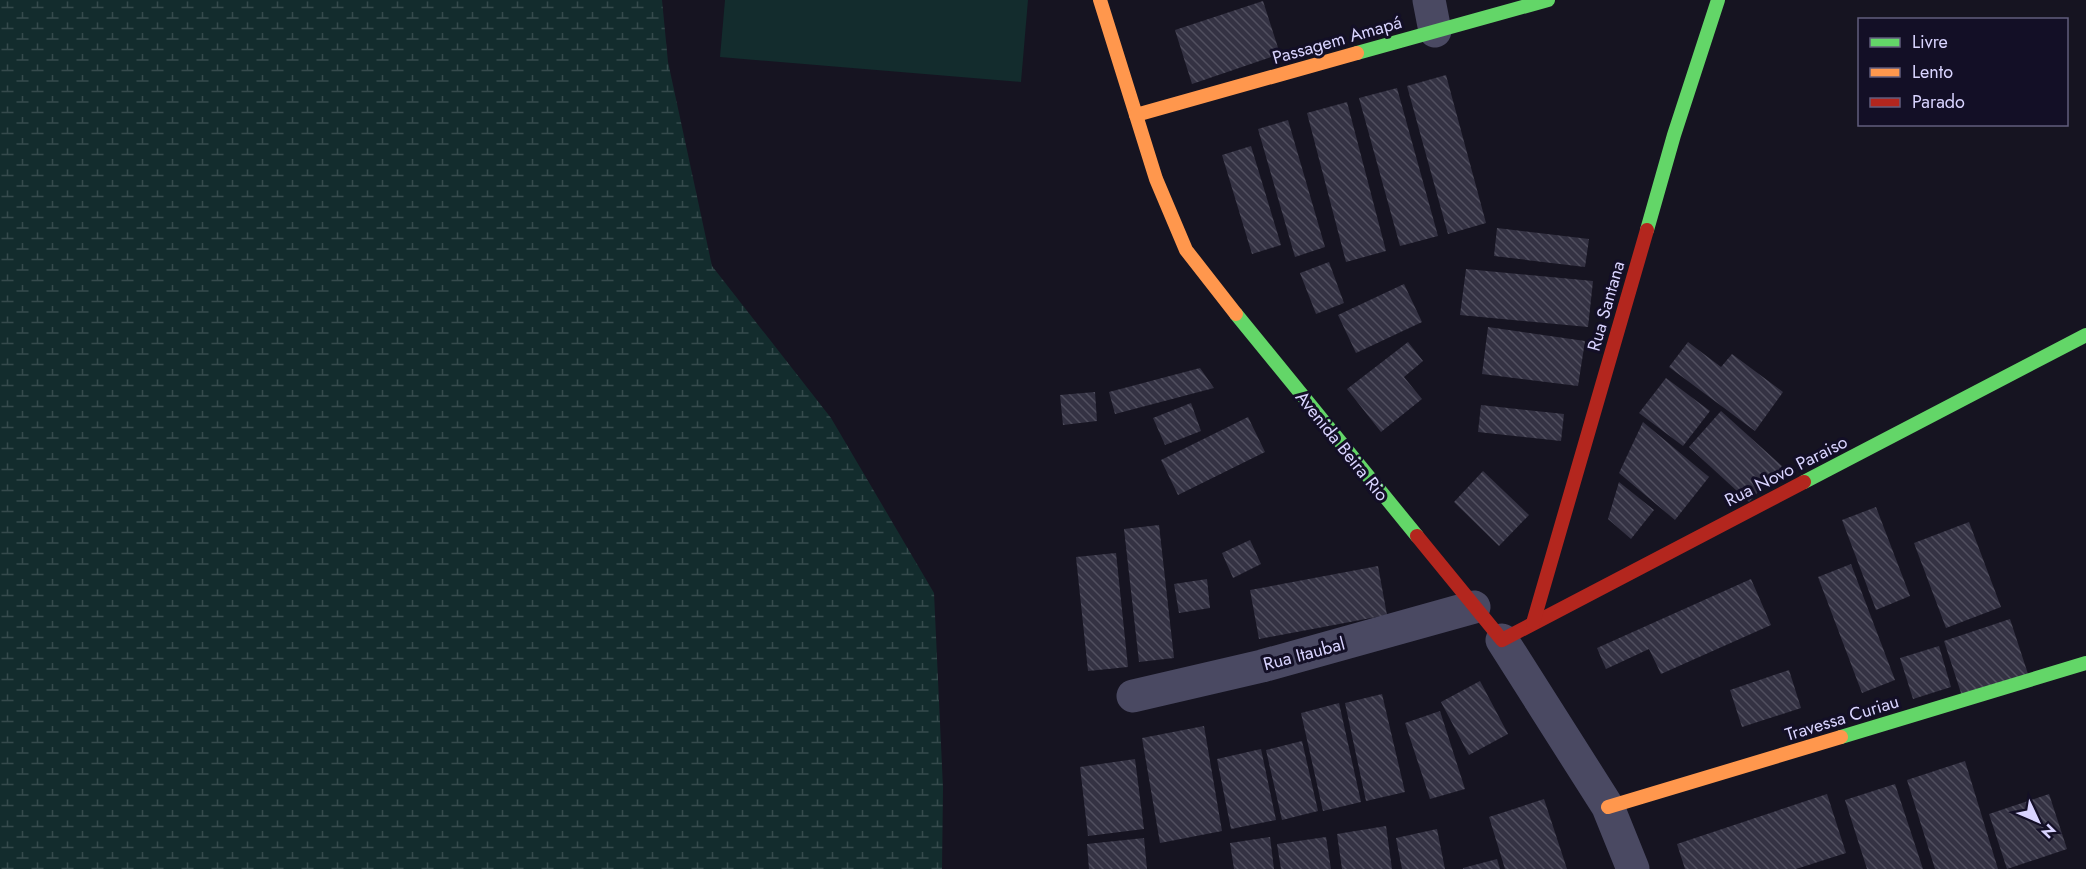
<svg xmlns="http://www.w3.org/2000/svg" width="2086" height="869" viewBox="0 0 2086 869" font-family="Jost,sans-serif">
<style>
.wetland{fill:url(#wetland-marsh)}
.garden{fill:#132c2d}
.building{fill:url(#building-back-hatch)}
.lines{fill:none;stroke-linecap:round;stroke-linejoin:round}
.street{stroke:#4a4962;stroke-width:33}
.fast{stroke:#63d668;stroke-width:14}
.slow{stroke:#ff974d;stroke-width:14}
.jam{stroke:#b3261e;stroke-width:14}
.labels{text-anchor:middle;dominant-baseline:central;stroke-width:6;stroke-linejoin:round;paint-order:stroke}
.street-label{font-size:18px;fill:#d9d4ff;stroke:#130f26}
</style>
<defs>
<pattern id="wetland-marsh" width="20" height="14" patternUnits="userSpaceOnUse" patternTransform="scale(1.5)"><rect width="20" height="14" fill="#132c2d"/><path d="M1 5h8M5 5V1M11 12h8M15 12V8" fill="none" stroke="#354a4c"/></pattern>
<pattern id="building-back-hatch" width="6" height="6" patternUnits="userSpaceOnUse" patternTransform="scale(1.5)"><rect width="6" height="6" fill="#343243"/><path d="M-1 5l2 2M0 0l6 6M5-1l2 2" fill="none" stroke="#514f5f"/></pattern>
</defs>
<rect width="100%" height="100%" fill="#161421"/>
<path class="wetland" d="M0,0H662L668,62L712,266L831,418L934,593L943,788L942,869H0Z"/>
<path class="garden" d="M725,0H1028L1021,82L720,57Z"/>
<g class="building">
<path d="M1263,1L1280,54L1192,84L1175,30Z"/>
<path d="M1446,75L1486,223L1448,234L1407,86Z"/>
<path d="M1397,88L1438,236L1400,246L1359,98Z"/>
<path d="M1347,102L1386,251L1346,262L1307,113Z"/>
<path d="M1288,120L1325,247L1295,257L1258,129Z"/>
<path d="M1251,146L1281,245L1252,254L1222,155Z"/>
<path d="M1497,228L1589,239L1585,267L1494,256Z"/>
<path d="M1329,262L1344,303L1316,314L1300,273Z"/>
<path d="M1466,269L1593,281L1588,327L1460,315Z"/>
<path d="M1404,284L1422,322L1356,353L1338,315Z"/>
<path d="M1488,327L1585,341L1578,386L1482,374Z"/>
<path d="M1408,342L1423,361L1404,377L1422,399L1381,432L1347,389Z"/>
<path d="M1688,342L1721,367L1732,354L1783,392L1755,431L1669,367Z"/>
<path d="M1200,368L1214,388L1115,414L1109,392Z"/>
<path d="M1666,378L1710,411L1683,446L1639,413Z"/>
<path d="M1095,392L1097,421L1063,425L1060,395Z"/>
<path d="M1191,403L1201,431L1165,445L1153,418Z"/>
<path d="M1481,405L1564,414L1561,441L1478,432Z"/>
<path d="M1721,411L1782,466L1749,502L1689,447Z"/>
<path d="M1248,417L1265,452L1178,495L1161,460Z"/>
<path d="M1643,422L1709,477L1675,520L1619,473Z"/>
<path d="M1483,471L1529,515L1499,546L1454,502Z"/>
<path d="M1619,482L1654,510L1631,539L1608,519Z"/>
<path d="M1876,507L1910,596L1876,610L1842,520Z"/>
<path d="M1969,522L2001,607L1946,628L1914,543Z"/>
<path d="M1159,525L1174,658L1139,662L1124,529Z"/>
<path d="M1250,540L1261,564L1233,578L1222,553Z"/>
<path d="M1116,553L1128,667L1088,671L1076,557Z"/>
<path d="M1851,564L1895,680L1862,693L1818,577Z"/>
<path d="M1378,566L1387,615L1259,639L1250,590Z"/>
<path d="M1207,579L1210,608L1179,613L1174,584Z"/>
<path d="M1751,579L1771,625L1661,674L1649,649L1606,669L1597,648Z"/>
<path d="M2010,619L2028,674L1962,696L1944,641Z"/>
<path d="M1939,646L1951,687L1913,699L1900,658Z"/>
<path d="M1789,670L1801,708L1742,727L1730,690Z"/>
<path d="M1480,681L1508,734L1469,755L1441,702Z"/>
<path d="M1382,694L1405,792L1366,801L1345,703Z"/>
<path d="M1339,703L1361,802L1323,811L1301,713Z"/>
<path d="M1440,711L1465,789L1430,799L1405,723Z"/>
<path d="M1204,726L1222,831L1160,843L1142,738Z"/>
<path d="M1302,741L1318,811L1282,820L1266,750Z"/>
<path d="M1261,749L1276,820L1231,829L1217,759Z"/>
<path d="M1135,759L1144,829L1088,836L1080,767Z"/>
<path d="M1965,761L1998,869H1935L1907,780Z"/>
<path d="M1895,784L1923,869H1867L1845,800Z"/>
<path d="M1827,794L1846,853L1796,869H1685L1677,844Z"/>
<path d="M2049,794L2067,849L2007,869L1989,814Z"/>
<path d="M1544,799L1567,869H1505L1489,817Z"/>
<path d="M1386,826L1392,869H1342L1337,834Z"/>
<path d="M1437,829L1445,869H1402L1396,838Z"/>
<path d="M1270,837L1274,869H1234L1230,843Z"/>
<path d="M1326,837L1331,869H1281L1277,844Z"/>
<path d="M1144,838L1147,869H1089L1087,844Z"/>
<path d="M1497,859L1500,869H1463V868Z"/>
</g>
<g class="lines">
<g class="street">
<path d="M1429,0L1435,31"/>
<path d="M1502,640L1608,807L1633,869"/>
<path d="M1133,696L1262,666L1474,607"/>
</g>
<g class="fast">
<path d="M1357,53L1548,0"/>
<path d="M1647,230L1674,135L1718,0"/>
<path d="M1236,314L1417,536"/>
<path d="M1804,482L2086,335"/>
<path d="M1841,737L2086,663"/>
</g>
<g class="slow">
<path d="M1100,0L1156,179L1186,250L1236,314"/>
<path d="M1136,115L1357,53"/>
<path d="M1608,807L1841,737"/>
</g>
<g class="jam">
<path d="M1417,536L1502,640L1804,482"/>
<path d="M1533,623L1647,230"/>
</g>
</g>
<g class="labels">
<g class="street-label">
<text transform="translate(1337 40) rotate(-16)">Passagem Amapá</text>
<text transform="translate(1606 306) rotate(-74)">Rua Santana</text>
<text transform="translate(1342 446) rotate(51)">Avenida Beira Rio</text>
<text transform="translate(1786 471) rotate(-27)">Rua Novo Paraiso</text>
<text transform="translate(1304 654) rotate(-15)">Rua Itaubal</text>
<text transform="translate(1842 718) rotate(-17)">Travessa Curiau</text>
</g>
</g>
<rect x="1858" y="18" width="210" height="108" fill="#130f26" stroke="#625e7d" stroke-width="1.5"/>
<rect x="1870" y="38" width="30" height="9" fill="#63d668" stroke="#625e7d" stroke-width="1.5"/>
<text x="1912" y="48" font-size="18" fill="#d9d4ff">Livre</text>
<rect x="1870" y="68" width="30" height="9" fill="#ff974d" stroke="#625e7d" stroke-width="1.5"/>
<text x="1912" y="78" font-size="18" fill="#d9d4ff">Lento</text>
<rect x="1870" y="98" width="30" height="9" fill="#b3261e" stroke="#625e7d" stroke-width="1.5"/>
<text x="1912" y="108" font-size="18" fill="#d9d4ff">Parado</text>
<g transform="translate(2038 821) rotate(134)" stroke="#130f26" stroke-width="4.5" paint-order="stroke">
<path d="M0-4.5L10 22L0 15L-10 22Z" fill="#d9d4ff"/>
<text y="-9" font-size="16" font-weight="bold" text-anchor="middle" fill="#d9d4ff">N</text>
</g>
</svg>
